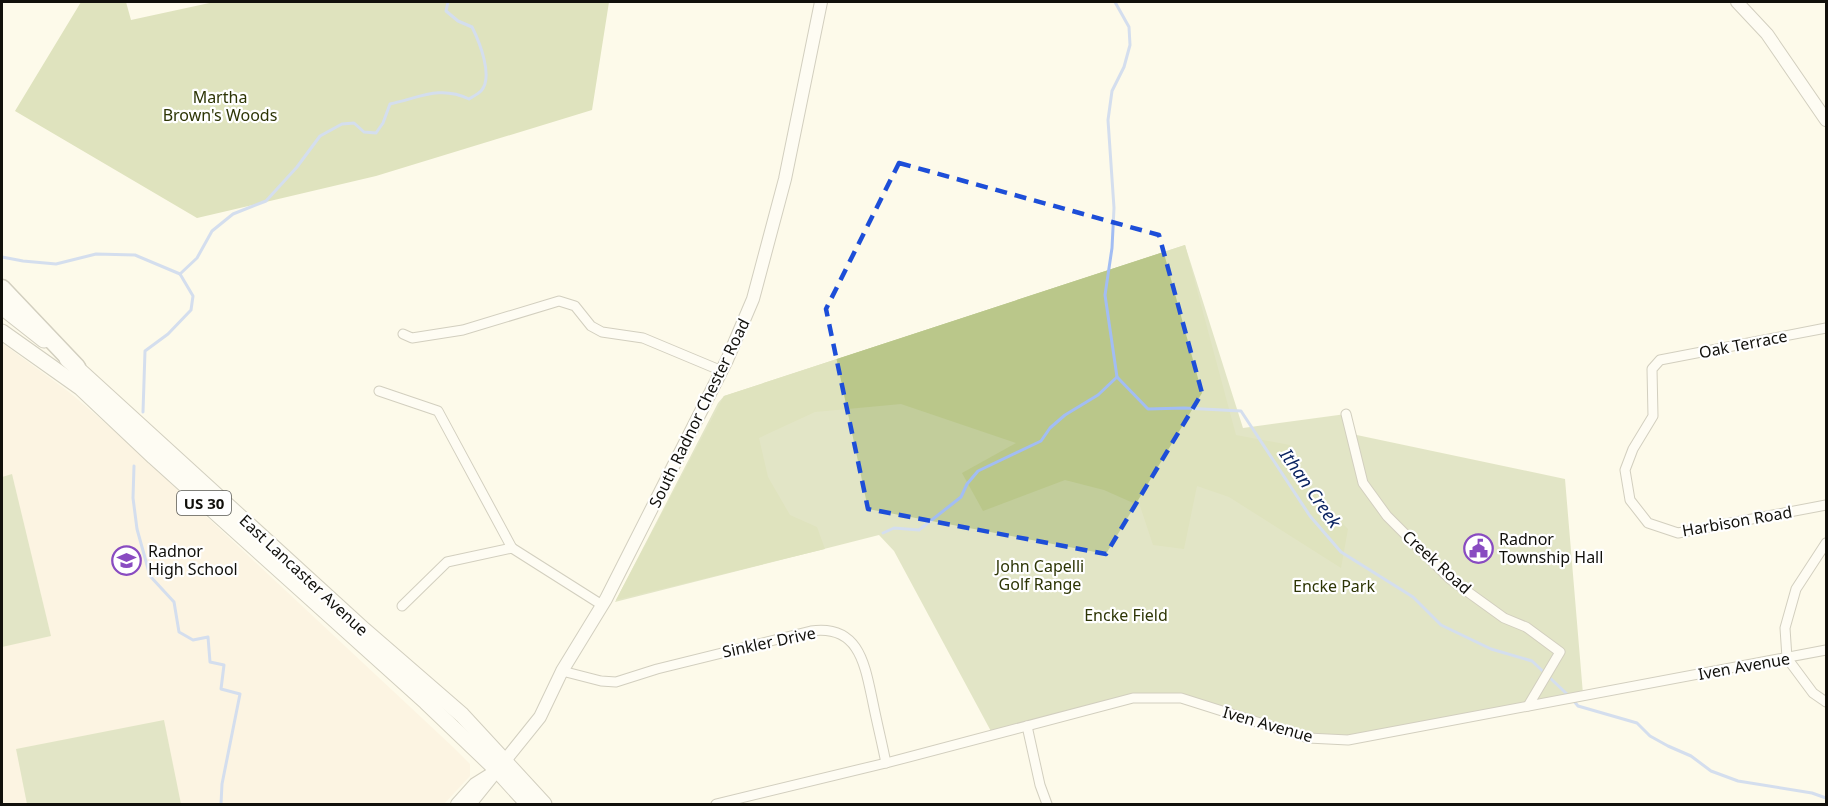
<svg xmlns="http://www.w3.org/2000/svg" width="1828" height="806" viewBox="0 0 1828 806" font-family="'Noto Sans',sans-serif">
<style>
.education{fill:#faedd9}
.green{fill:#c2cd9b}
.forest{fill:#bac78a}
.lines{fill:none;stroke-linecap:round;stroke-linejoin:round}
.stream{stroke:#a2bdf3;stroke-width:3}
.minor-casing{stroke:#9e9b8c;stroke-width:11}
.secondary-casing{stroke:#9e9b8c;stroke-width:14}
.trunk-casing{stroke:#9e9b8c;stroke-width:17}
.motorway-casing{stroke:#9e9b8c;stroke-width:19}
.minor{stroke:#fff;stroke-width:9}
.secondary{stroke:#fff;stroke-width:12}
.trunk{stroke:#fff;stroke-width:15}
.motorway{stroke:#fff;stroke-width:16}
.marked{fill:none;stroke:#1d4ed8;stroke-width:4.5;stroke-dasharray:12 8;stroke-linejoin:round}
.labels{text-anchor:middle;dominant-baseline:central;stroke-width:4.5;stroke-linejoin:round;paint-order:stroke}
.shield{fill:#fff;stroke:#585854;stroke-width:1.5}
.shield-label{font-size:15px;font-weight:bold;fill:#11100b}
.park-label{font-size:16px;fill:#2d3505;stroke:#fff}
.street-label{font-size:16px;fill:#11100b;stroke:#fff}
.poi-label{font-size:16px;fill:#11100b;stroke:#fff;text-anchor:start}
.water-label{font-size:18px;font-style:italic;fill:#0c2562;stroke:#fff}
</style>
<rect width="100%" height="100%" fill="#fdfaea"/>
<path class="education" d="M2,343L69,392L117,433L454,748L470,764V776L444,804H2Z"/>
<g class="green">
<path d="M1185,245L1243,428L1346,414L1352,434L1565,479L1583,694L1348,740L1308,738L1181,698H1133L993,735L894,551L879,535L615,602L718,403L724,396Z"/>
<path d="M12,474L51,636L2,647V477Z"/>
<path d="M164,720L181,804H27L16,749Z"/>
</g>
<g class="forest">
<path d="M81,2H126L131,20L214,2H609L592,110L376,176L197,218L15,111Z"/>
<path d="M1185,245L1236,435L1290,445L1317,497L1348,529L1341,568L1229,497L1197,486L1184,549L1153,545L1140,506L1104,490L1065,480L983,511L962,473L1016,443L901,404L815,412L759,438L768,477L790,515L817,527L825,549L616,600L724,396Z"/>
</g>
<g class="lines">
<g class="stream">
<path d="M1115,2L1129,27L1130,45L1124,67L1112,91L1108,120L1114,208L1112,248L1105,295L1117,377L1148,409L1184,408L1241,411L1310,516L1341,552L1413,597L1441,625L1491,649L1532,661L1568,695"/>
<path d="M2,257L23,261L56,264L96,254L135,255L180,274"/>
<path d="M180,274L197,258L212,231L233,214L266,201L297,167L320,136L342,124L354,123L364,132L376,133L383,123L390,104C419,98 440,85 469,99C472,97 478,94 481,91C494,77 479,41 472,27L458,21L446,11L448,2"/>
<path d="M143,412L145,351L168,334L191,310L193,296L180,274"/>
<path d="M134,466L133,498L137,529L150,576L174,602L179,632L193,640L208,637L210,662L224,665L221,689L240,694L222,784L221,804"/>
<path d="M883,533L894,528L919,530L961,497L967,484L978,471L1041,441L1050,428L1065,415L1098,395L1117,377"/>
<path d="M1573,700L1578,706L1637,723L1650,736L1668,746L1691,756L1711,771L1738,781L1812,793L1826,798"/>
</g>
<defs>
<g id="minor">
<path d="M1826,328L1660,360L1652,369L1653,416L1633,449L1625,470L1630,500L1648,523L1678,533L1826,505"/>
<path d="M403,334L412,338L463,330L559,301L575,306L591,326L602,332L643,338L722,371"/>
<path d="M379,391L438,411L512,548"/>
<path d="M1346,414L1363,483L1387,516L1450,579L1504,618L1526,627L1560,652L1528,706"/>
<path d="M1826,543L1796,589L1785,628L1787,658L1813,693L1826,702"/>
<path d="M402,606L447,562L512,548L602,605"/>
<path d="M562,671L601,681L616,682L657,669L811,631C860,624 865,666 873,703C877,723 882,743 886,763"/>
<path d="M1027,726L1040,785L1047,804"/>
<path d="M716,804L886,763L1133,698H1181L1308,738L1348,740L1826,650"/>
</g>
<g id="secondary">
<path d="M1737,2L1767,34L1826,120"/>
<path d="M457,804L475,784L491,774"/>
<path d="M470,804L540,717L562,671L606,599L727,360L753,299L785,179L821,2"/>
</g>
<g id="trunk">
<path d="M2,307L44,340"/>
<path d="M2,332L81,388L154,457L426,702L497,770L528,804"/>
<path d="M67,359L364,630L462,715L544,804"/>
</g>
<path id="motorway" d="M2,288L77,367"/>
</defs>
<use href="#minor" class="minor-casing"/>
<use href="#secondary" class="secondary-casing"/>
<use href="#trunk" class="trunk-casing"/>
<use href="#motorway" class="motorway-casing"/>
<use href="#minor" class="minor"/>
<use href="#secondary" class="secondary"/>
<use href="#trunk" class="trunk"/>
<use href="#motorway" class="motorway"/>
</g>
<path d="M0 0H1828V806H0ZM899,163L1159,235L1202,393L1106,554L868,509L826,309Z" fill="#fdfaea" fill-opacity=".55" fill-rule="evenodd"/>
<path class="marked" d="M899,163L1159,235L1202,393L1106,554L868,509L826,309Z"/>
<defs>
<symbol id="civic-ring" viewBox="-11 -11 22 22"><circle r="9.5" fill="#fff" stroke="#894bc1" stroke-width="1.5"/><path d="M-.6-6.5H3V-4.5H.6V-3L4-1V1h2V6H-6V1h2V-1L-.6-3ZM-1.2 2.5V6h2.4V2.5Z" fill="#894bc1"/></symbol>
<symbol id="school-ring" viewBox="-11 -11 22 22"><circle r="9.5" fill="#fff" stroke="#894bc1" stroke-width="1.5"/><path d="M0-5L7-2L0 1L-7-2ZM-4 1L0 2.5L4 1V4Q0 6-4 4Z" fill="#894bc1"/></symbol>
</defs>
<g fill-rule="evenodd">
<use href="#civic-ring" x="1462" y="532" width="33" height="33"/>
<use href="#school-ring" x="110" y="544" width="33" height="33"/>
</g>
<g class="labels">
<rect class="shield" x="177" y="491" width="54" height="24" rx="4.5"/>
<g class="shield-label">
<text x="204" y="503">US 30</text>
</g>
<g class="park-label">
<text x="220" y="97">Martha<tspan x="220" dy="18">Brown's Woods</tspan></text>
<text x="1040" y="566">John Capelli<tspan x="1040" dy="18">Golf Range</tspan></text>
<text x="1334" y="586">Encke Park</text>
<text x="1126" y="615">Encke Field</text>
</g>
<g class="street-label">
<text transform="translate(1743 344) rotate(-11)">Oak Terrace</text>
<text transform="translate(699 413) rotate(-64)">South Radnor Chester Road</text>
<text transform="translate(1737 521) rotate(-10)">Harbison Road</text>
<text transform="translate(1437 562) rotate(42)">Creek Road</text>
<text transform="translate(304 575) rotate(43)">East Lancaster Avenue</text>
<text transform="translate(769 642) rotate(-12)">Sinkler Drive</text>
<text transform="translate(1744 666) rotate(-10)">Iven Avenue</text>
<text transform="translate(1268 724) rotate(16)">Iven Avenue</text>
</g>
<g class="poi-label">
<text x="1499" y="539">Radnor<tspan x="1499" dy="18">Township Hall</tspan></text>
<text x="148" y="551">Radnor<tspan x="148" dy="18">High School</tspan></text>
</g>
<g class="water-label">
<text transform="translate(1311 488) rotate(55)">Ithan Creek</text>
</g>
</g>
<rect width="1828" height="806" fill="none" stroke="#11100b" stroke-width="6"/>
</svg>
